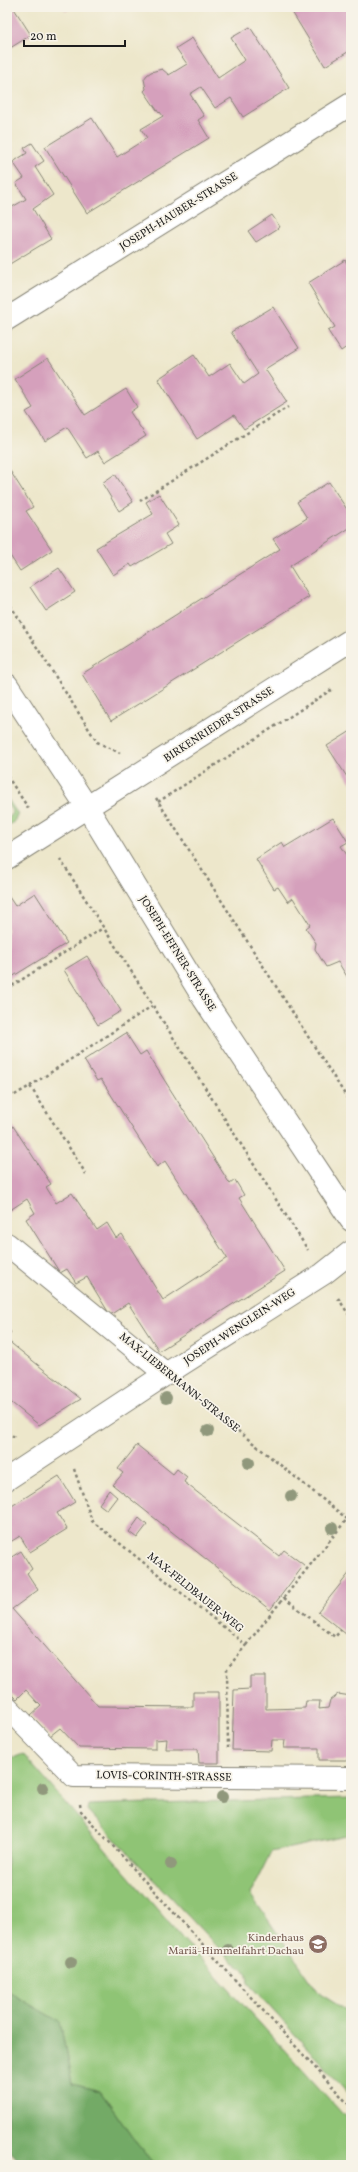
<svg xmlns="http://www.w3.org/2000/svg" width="358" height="2172" viewBox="0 0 358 2172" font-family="Vollkorn,serif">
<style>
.green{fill:#8fc475;stroke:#567048}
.forest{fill:#73aa66;stroke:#486341}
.building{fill:#d5a0bc}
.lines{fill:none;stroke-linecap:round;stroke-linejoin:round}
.minor-casing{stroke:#848274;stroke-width:24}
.path{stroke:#848274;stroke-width:2.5;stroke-dasharray:3 3;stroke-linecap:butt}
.minor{stroke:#fff;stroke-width:22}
.tree{fill:#90987c}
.labels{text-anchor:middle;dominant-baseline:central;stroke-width:3.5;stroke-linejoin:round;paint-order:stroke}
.street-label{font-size:11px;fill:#1c1c1c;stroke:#f7f3e8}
.education-label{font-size:11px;fill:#785e54;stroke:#f7f3e8;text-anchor:end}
</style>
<rect width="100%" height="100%" fill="#f7f3e8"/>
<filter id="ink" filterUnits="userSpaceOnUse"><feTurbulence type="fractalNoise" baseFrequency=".025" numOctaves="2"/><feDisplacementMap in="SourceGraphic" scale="8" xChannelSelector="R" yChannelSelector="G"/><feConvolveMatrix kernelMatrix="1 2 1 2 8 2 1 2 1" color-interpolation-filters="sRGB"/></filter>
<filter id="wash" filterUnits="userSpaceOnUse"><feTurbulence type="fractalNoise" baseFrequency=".012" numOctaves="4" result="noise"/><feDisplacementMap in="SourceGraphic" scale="16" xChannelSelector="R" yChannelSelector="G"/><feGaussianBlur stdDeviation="0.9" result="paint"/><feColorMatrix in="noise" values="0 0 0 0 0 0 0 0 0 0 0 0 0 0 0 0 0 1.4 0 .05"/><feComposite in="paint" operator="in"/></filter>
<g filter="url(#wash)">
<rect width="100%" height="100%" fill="#ede7cb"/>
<g class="green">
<path d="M7,798L18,814L14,822L7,826V820L13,813L7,803Z"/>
<path d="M7,1748L13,1758L23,1754L182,1938L351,2123V2165H156L132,2137L100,2091L72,2084L60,2022L7,1993Z"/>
<path d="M351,1798V1835L271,1852L250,1894L320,1994L351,2013V2096L248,1983C247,1972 244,1966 232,1962L87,1810L88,1805L112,1804Z"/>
</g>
<path class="forest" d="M7,1991L60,2022L72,2084L100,2091L132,2137L156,2165H23L7,2148Z"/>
<g id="blocks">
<g class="building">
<path d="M7,7H13L31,35L7,50Z"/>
<path d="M63,7H73L66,11Z"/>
<path d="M289,7H351V50L325,66Z"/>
<path d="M250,27L289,88L243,117L231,98L215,108L201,87L190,94L204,116L198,120L209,138L87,213L45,147L92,118L117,157L147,138L141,129L163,116L160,112L159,113L144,91L146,89L144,79L147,75L151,72L162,69L169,75L187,64L176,48L192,38L218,78L245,60L231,38Z"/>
<path d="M32,143L44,161L35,167L53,195L33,209L51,239L8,265L7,210L26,199L16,183L24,178L13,162L27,153L24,148Z"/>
<path d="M272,215L280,227L256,242L248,231Z"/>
<path d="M345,260L351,270V344L341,351L328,331L335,327L308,283Z"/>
<path d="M273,307L299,348L265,369L287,402L244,429L234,415L197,439L158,379L194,355L209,377L230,363L244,384L258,374L231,332Z"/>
<path d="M48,358L85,415L126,389L137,407L130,412L146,436L105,462L98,451L87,458L67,427L45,441L26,412L33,408L15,379Z"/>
<path d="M7,466L33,507L26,511L52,550L20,571L7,551Z"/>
<path d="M115,474L133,502L119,511L102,483Z"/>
<path d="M329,482L348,511L351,509V527L290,566L309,597L111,721L82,674L280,549L273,539L307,518L297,502Z"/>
<path d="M159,494L179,525L165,534L171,544L132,567L130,564L113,575L96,548L153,514L146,502Z"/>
<path d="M59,568L75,592L46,611L30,587Z"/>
<path d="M351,731V783L327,746Z"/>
<path d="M333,818L348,842L341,846L351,861V983L338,962L326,967L315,949L316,943L306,928L310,925L293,898L288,902L278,887L274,889L256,859L282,842L285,847Z"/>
<path d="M35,893L67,943L7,980V898L9,897L15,906Z"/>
<path d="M87,956L121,1011L98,1025L64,970Z"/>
<path d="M126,1033L140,1055L146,1051L230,1184L235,1180L244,1195L239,1198L285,1271L159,1351L128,1303L110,1315L87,1277L76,1283L67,1269L60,1273L26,1219L35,1213L27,1199L7,1212V1130L13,1126L51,1184L46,1187L56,1203L72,1193L97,1230L107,1223L116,1238L122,1234L163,1300L227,1258L165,1161L157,1167L101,1079L97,1081L84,1060Z"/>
<path d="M7,1329L11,1332L7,1337Z"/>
<path d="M7,1340L43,1369L81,1399L39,1425L13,1404L7,1399Z"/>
<path d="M137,1445L173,1474L177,1469L187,1477L184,1482L279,1556L284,1550L304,1565L270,1610L113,1485L123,1473L118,1469Z"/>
<path d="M59,1476L75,1502L57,1513L67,1529L30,1552L20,1536L7,1544V1509Z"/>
<path d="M109,1490L117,1497L107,1510L99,1504Z"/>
<path d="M139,1518L147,1525L137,1538L129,1532Z"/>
<path d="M21,1551L32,1569L27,1573L38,1590L12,1609L98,1706L193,1707V1692H219V1763H199L198,1749H166L167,1739L155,1740V1749L79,1748L60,1728L50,1736L31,1715L41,1706L38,1703L26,1690L17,1699L7,1689V1560Z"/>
<path d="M351,1571V1638L318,1612Z"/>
<path d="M250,1676H266V1709L305,1708L306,1701H320L319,1709L328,1708L330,1700L338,1694L351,1696V1760H319V1748H284L285,1740H272L271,1751L232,1750L234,1690L250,1689Z"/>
</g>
</g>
</g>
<g filter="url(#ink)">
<use href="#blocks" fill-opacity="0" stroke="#848274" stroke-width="1"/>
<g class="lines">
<defs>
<g id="minor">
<path d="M7,319L351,104"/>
<path d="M7,685L87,807L204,999L351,1220"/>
<path d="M7,858L351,640"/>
<path d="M7,1244L166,1374"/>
<path d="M7,1479L166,1374L323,1274L351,1252"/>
<path d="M7,1707L74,1776L351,1778"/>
</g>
</defs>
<use href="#minor" class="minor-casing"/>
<g class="path">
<path d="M140,501L288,407"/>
<path d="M7,600L97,742L120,753"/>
<path d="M7,776L29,809"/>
<path d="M156,798L351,1104"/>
<path d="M158,802L334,688"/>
<path d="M60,859L308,1250"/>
<path d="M7,989L103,928"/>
<path d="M30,1086L152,1006"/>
<path d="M7,1088L13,1096L30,1086L86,1174"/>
<path d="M338,1298L351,1318"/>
<path d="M191,1393L351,1522"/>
<path d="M7,1432L16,1438"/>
<path d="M74,1469L92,1521L246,1645L227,1669L228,1748"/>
<path d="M284,1598L335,1637L341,1630"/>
<path d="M246,1645L347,1519"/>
<path d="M80,1804L81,1811L351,2107"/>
</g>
<use href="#minor" class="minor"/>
</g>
<g class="tree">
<circle cx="166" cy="1398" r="6"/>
<circle cx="208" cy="1431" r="6"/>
<circle cx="249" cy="1463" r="6"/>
<circle cx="291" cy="1496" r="6"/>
<circle cx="332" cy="1528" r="6"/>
<circle cx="43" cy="1788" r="6"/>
<circle cx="222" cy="1797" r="6"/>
<circle cx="171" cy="1864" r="6"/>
<circle cx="228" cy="1950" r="6"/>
<circle cx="71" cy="1962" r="6"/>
</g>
</g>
<defs>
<symbol id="school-disc" viewBox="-11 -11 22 22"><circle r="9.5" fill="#8d6e63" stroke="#f7f3e8"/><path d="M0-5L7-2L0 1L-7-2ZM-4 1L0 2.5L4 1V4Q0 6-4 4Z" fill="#fff"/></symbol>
</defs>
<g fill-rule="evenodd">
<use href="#school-disc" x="307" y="1933" width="22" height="22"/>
</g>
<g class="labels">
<g class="street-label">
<text transform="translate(179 212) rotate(-32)">JOSEPH-HAUBER-STRASSE</text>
<text transform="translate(219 725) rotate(-33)">BIRKENRIEDER STRASSE</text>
<text transform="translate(177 954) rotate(58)">JOSEPH-EFFNER-STRASSE</text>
<text transform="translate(240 1327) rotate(-33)">JOSEPH-WENGLEIN-WEG</text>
<text transform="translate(179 1383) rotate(39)">MAX-LIEBERMANN-STRASSE</text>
<text transform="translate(195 1593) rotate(39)">MAX-FELDBAUER-WEG</text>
<text transform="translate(164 1777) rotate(1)">LOVIS-CORINTH-STRASSE</text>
</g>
<g class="education-label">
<text x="304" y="1938">Kinderhaus<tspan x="304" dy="13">Mariä-Himmelfahrt Dachau</tspan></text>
</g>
</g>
<rect width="358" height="2172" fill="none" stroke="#f7f3e8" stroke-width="24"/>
<path d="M24 40v6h101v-6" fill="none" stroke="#1c1c1c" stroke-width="2"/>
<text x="30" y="40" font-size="12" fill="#1c1c1c" stroke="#f7f3e8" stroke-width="3" paint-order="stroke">20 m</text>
</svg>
